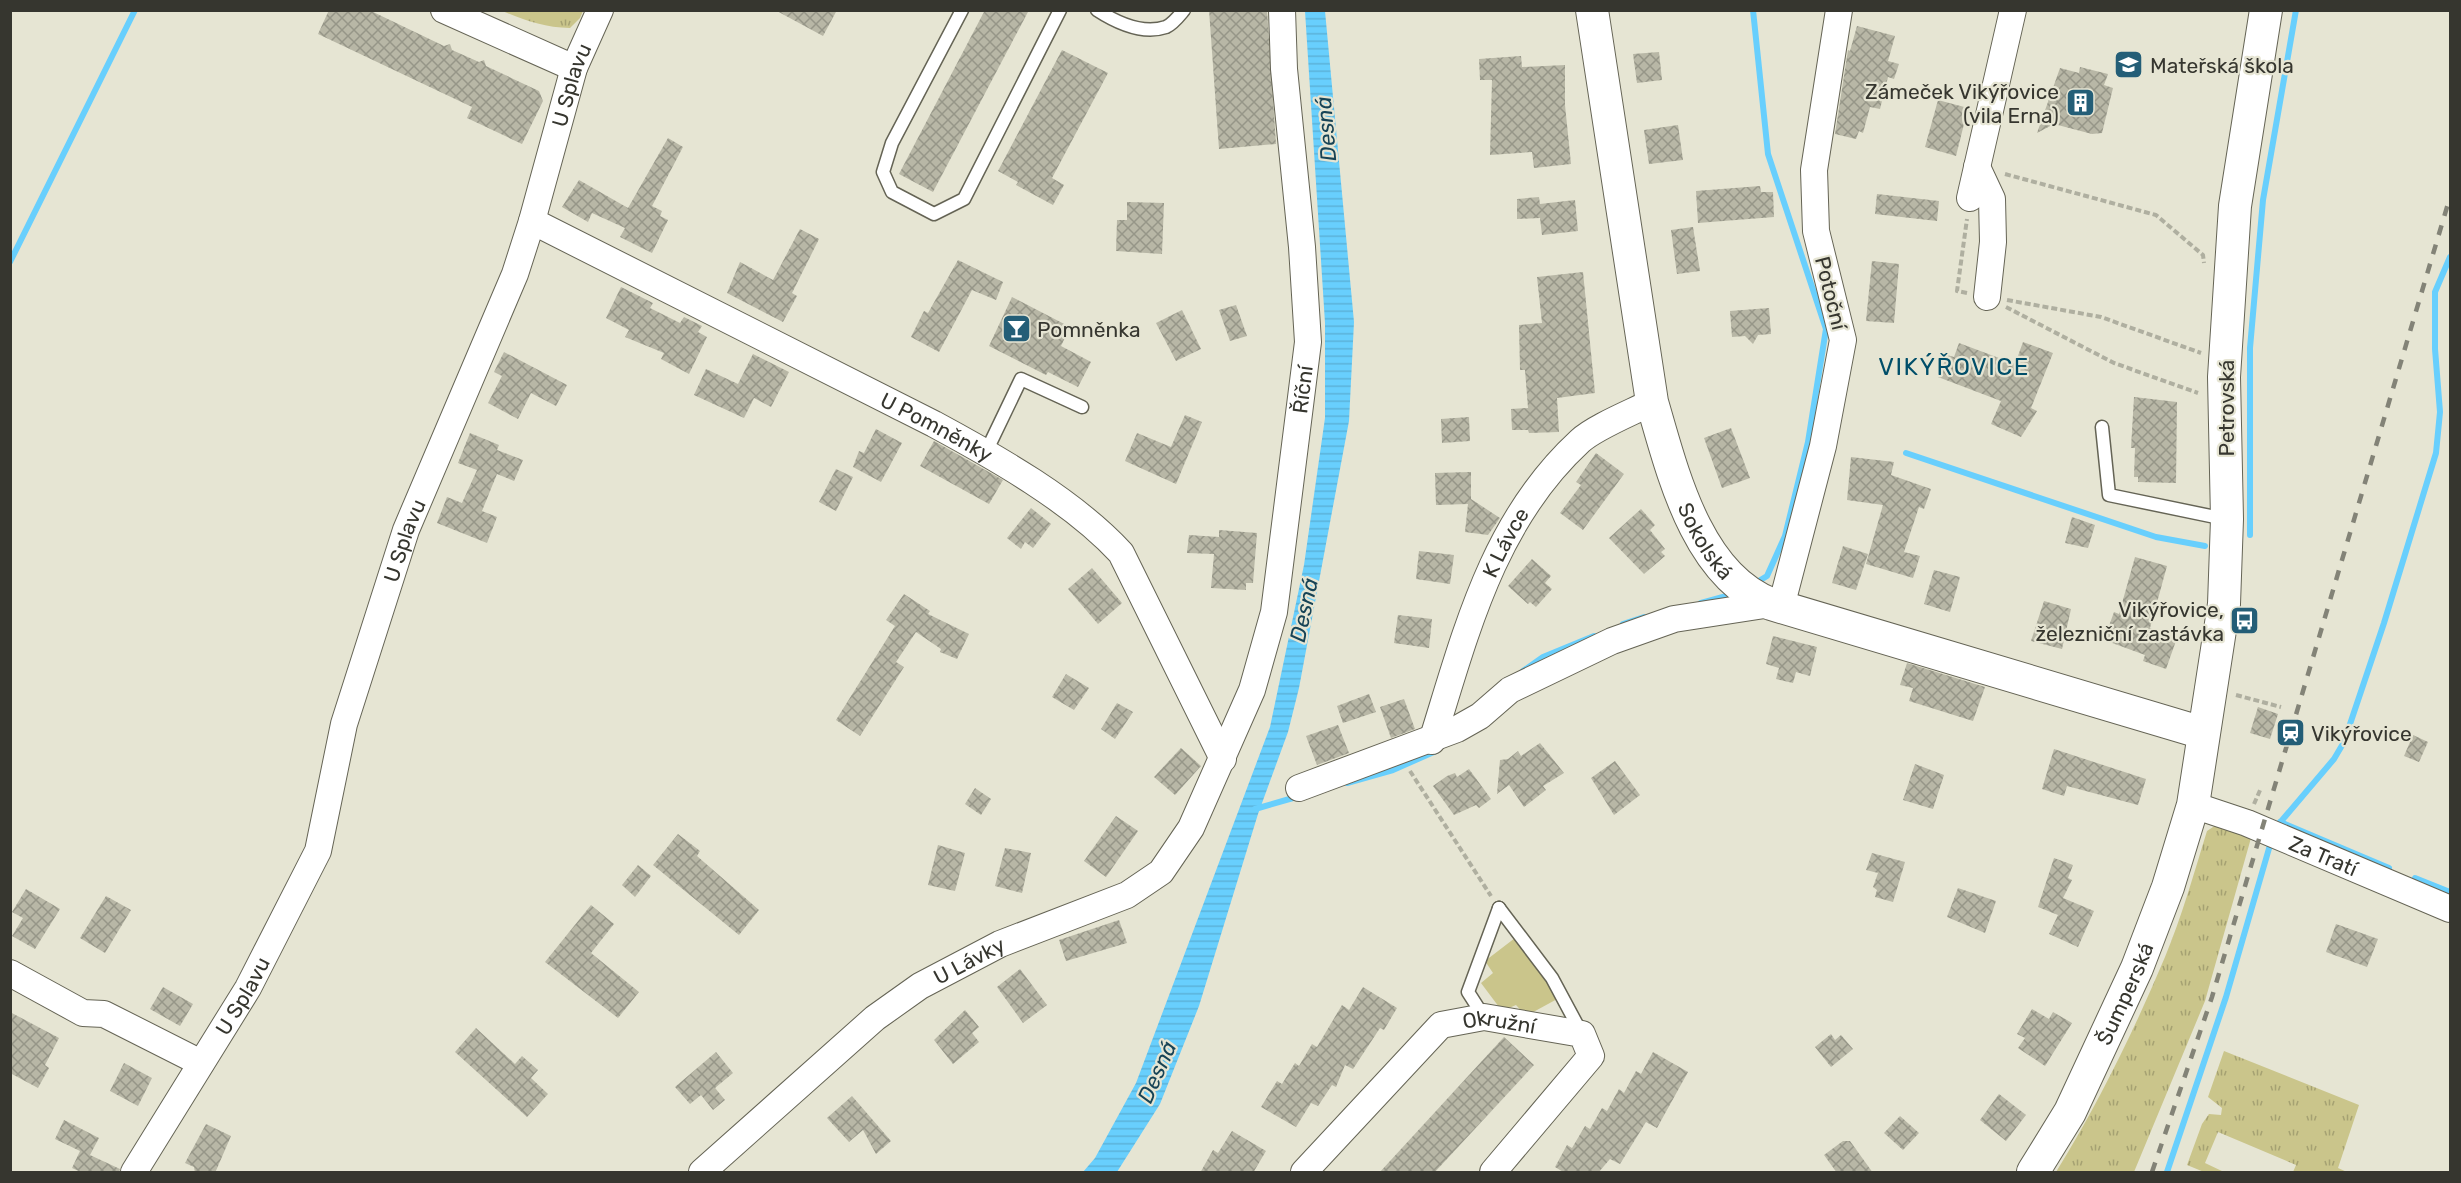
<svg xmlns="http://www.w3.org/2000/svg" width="2461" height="1183" viewBox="0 0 2461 1183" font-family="Rubik,sans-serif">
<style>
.grass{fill:url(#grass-tufts)}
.pitch{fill:#cac58b}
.water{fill:url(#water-rules)}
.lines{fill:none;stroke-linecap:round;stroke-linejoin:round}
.stream{stroke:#68cffd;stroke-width:6}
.building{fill:url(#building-cross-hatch)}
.service-casing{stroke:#656455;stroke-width:15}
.minor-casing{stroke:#656455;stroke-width:28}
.tertiary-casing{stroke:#656455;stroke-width:34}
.path{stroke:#afafa0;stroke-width:4;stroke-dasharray:6 3;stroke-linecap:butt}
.service{stroke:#fff;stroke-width:12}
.minor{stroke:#fff;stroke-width:26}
.tertiary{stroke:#fff;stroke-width:32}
.rail{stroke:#838377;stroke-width:4.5;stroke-dasharray:10 10;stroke-linecap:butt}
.labels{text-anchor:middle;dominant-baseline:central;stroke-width:4.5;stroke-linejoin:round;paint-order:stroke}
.poi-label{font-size:21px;fill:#36362f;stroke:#e6e5d3;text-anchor:start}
.street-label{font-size:21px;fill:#36362f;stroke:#e6e5d3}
.water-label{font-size:22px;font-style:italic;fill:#164356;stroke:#e6e5d3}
.quarter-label{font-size:24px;letter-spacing:1.5px;fill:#004e69;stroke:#e6e5d3}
</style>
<defs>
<pattern id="grass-tufts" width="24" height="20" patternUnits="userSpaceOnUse" patternTransform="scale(1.5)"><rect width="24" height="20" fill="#cac58b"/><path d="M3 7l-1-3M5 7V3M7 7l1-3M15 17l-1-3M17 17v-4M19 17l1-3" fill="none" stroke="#a5a172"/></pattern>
<pattern id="water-rules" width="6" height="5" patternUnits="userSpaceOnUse" patternTransform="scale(1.5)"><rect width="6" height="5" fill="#68cffd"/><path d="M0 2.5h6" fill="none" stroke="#5bb2d9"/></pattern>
<pattern id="building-cross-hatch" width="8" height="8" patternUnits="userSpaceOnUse" patternTransform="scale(1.5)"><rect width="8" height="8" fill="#b8b7a6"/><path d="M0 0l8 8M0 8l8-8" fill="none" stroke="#969688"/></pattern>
</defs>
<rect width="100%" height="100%" fill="#e6e5d3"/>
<g class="grass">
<path d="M502,11L583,10V11L580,18L570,28C544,28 525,20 502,11Z"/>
<path d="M2216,825L2248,831L2251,838L2205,1001L2134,1172H2056C2098,1104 2134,1031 2165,957C2182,916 2194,873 2207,831Z"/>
<path d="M2224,1051L2359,1105L2338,1168L2347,1172H2293L2296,1165L2218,1132L2205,1163L2224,1172H2204L2187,1165L2202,1124L2209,1114L2221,1115L2222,1108L2208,1097Z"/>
</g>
<path class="pitch" d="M1515,938L1559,998L1526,1016L1516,1005L1502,1011L1481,983L1493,973L1485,961Z"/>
<path class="water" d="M1305,11H1325L1354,322L1349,421L1299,688L1288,732L1258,814L1199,1006L1160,1104L1117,1172H1083L1095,1158L1136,1083L1270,727L1304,565L1325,418V323Z"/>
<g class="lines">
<g class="stream">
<path d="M1753,10L1768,154L1826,329L1808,442L1785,536L1767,576L1754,584"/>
<path d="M10,262L135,10"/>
<path d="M1906,453L2156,537L2205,546"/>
<path d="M2250,535V348L2263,200L2296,10"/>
<path d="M1701,603L1734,594"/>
<path d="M1623,624L1644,617"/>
<path d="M1523,671L1543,657L1594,636"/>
<path d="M1347,783L1393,770L1436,751"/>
<path d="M1255,809L1300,796"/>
<path d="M2280,822L2389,868"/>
<path d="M2278,825L2334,759L2344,742L2384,623L2436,453L2440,412L2435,349V292L2450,257"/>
<path d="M2415,878L2450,892"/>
<path d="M2167,1172L2226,997L2270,845"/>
</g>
</g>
<g class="building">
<path d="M329,10H369L444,46L450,44L452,50L479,62L484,60L486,66L539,91L543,101L522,144L467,118L472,107L318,34Z"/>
<path d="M775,10H837L823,36Z"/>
<path d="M985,10H1029L933,192L899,174Z"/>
<path d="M1209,10H1267L1276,144L1219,149Z"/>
<path d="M1857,26L1895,36L1888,61L1899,64L1894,79L1888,77L1880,109L1870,107L1863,133L1859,131L1856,139L1835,134L1848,50L1850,51Z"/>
<path d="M1062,50L1108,73L1052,178L1064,185L1053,205L1016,185L1018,182L998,171Z"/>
<path d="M1659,52L1662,80L1637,83L1633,54Z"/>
<path d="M1521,56L1522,67L1565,65V105L1571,164L1534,168L1532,152L1490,155L1492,80H1480L1479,59Z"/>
<path d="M2080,67L2108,74L2104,85L2113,88L2102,133L2092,134L2054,124L2037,133L2060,68L2079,73Z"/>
<path d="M1938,100L1968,108L1956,156L1925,147Z"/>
<path d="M1678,125L1683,160L1649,164L1644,130Z"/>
<path d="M668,138L683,147L652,206L662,211L660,216L668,220L652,253L620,237L625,228L592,213L588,222L562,207L579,180L628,208Z"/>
<path d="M1760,186L1761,192H1773L1774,217L1698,223L1696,191Z"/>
<path d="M1877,194L1939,201L1937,221L1875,214Z"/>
<path d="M1539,197L1540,204L1575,200L1578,231L1542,235L1540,218L1517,219V199Z"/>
<path d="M1127,202L1164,203L1162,254L1116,251L1117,220H1127Z"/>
<path d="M1693,227L1700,271L1677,274L1671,230Z"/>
<path d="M800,229L819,239L792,293L797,296L783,322L727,293L740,262L773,280Z"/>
<path d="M958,260L1003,282L996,300L972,290L939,352L911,337L924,311L928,313Z"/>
<path d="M1872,261L1899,264L1894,323L1866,321Z"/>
<path d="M1583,272L1595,393L1557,398L1559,432L1529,433L1528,430H1512L1511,409L1528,408L1525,370H1520L1519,325L1542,323L1537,277Z"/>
<path d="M621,287L653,303L650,308L680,323L684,317L702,326L698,332L707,337L689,374L661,359L664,353L625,337L629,330L606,318Z"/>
<path d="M1012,297L1070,327L1061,346L1091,362L1078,387L1048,372L1046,375L989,346Z"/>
<path d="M1236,305L1247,336L1230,341L1219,310Z"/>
<path d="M1769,308L1771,334L1758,335L1753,344L1745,336L1732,337L1730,311Z"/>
<path d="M1182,310L1201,349L1176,361L1156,323Z"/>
<path d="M2023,342L2053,353L2031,408L2037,411L2021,437L1991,424L2001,401L1938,377L1947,355L1954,357L1959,343L2015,364Z"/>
<path d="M504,352L567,385L556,406L531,393L518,419L488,403L502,376L494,372Z"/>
<path d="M753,354L789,372L771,407L754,398L744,418L694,395L706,369L738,384Z"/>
<path d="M2134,397L2177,402L2176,483L2138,482V477H2134L2135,448H2131Z"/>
<path d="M1185,415L1202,422L1176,484L1125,461L1137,433L1171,447Z"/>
<path d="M1469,417L1470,441L1442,443L1441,419Z"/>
<path d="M1731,428L1750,478L1722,488L1704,438Z"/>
<path d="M876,429L902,443L881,482L853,467L859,451L864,453Z"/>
<path d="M470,433L499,445L497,450L523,460L514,481L497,474L482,511L497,517L487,543L437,523L447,497L462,503L477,470L458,463Z"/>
<path d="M934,441L1003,480L989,504L920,466Z"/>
<path d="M1596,453L1624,474L1583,530L1560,513L1581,485L1576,482Z"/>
<path d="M1851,457L1894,462L1891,475L1931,489L1924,509L1919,507L1904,552L1920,556L1913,578L1866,564L1883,505L1847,500Z"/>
<path d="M836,469L853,477L836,511L819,502Z"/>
<path d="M1471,472V499L1500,518L1488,535L1465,532L1468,504L1436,505L1435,473Z"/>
<path d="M1031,508L1051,524L1033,548L1025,542L1021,549L1007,538Z"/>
<path d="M1641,509L1655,525L1650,530L1665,549L1661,552L1665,556L1644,574L1609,538Z"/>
<path d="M2072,517L2095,525L2088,548L2065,543Z"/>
<path d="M1219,530L1257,533L1253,583H1246V590L1211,588L1214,554L1187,553L1189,535L1219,537Z"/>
<path d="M1843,546L1868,554L1856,590L1832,583Z"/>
<path d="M1419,551L1454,555L1450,584L1416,579Z"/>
<path d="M2135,557L2167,566L2150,628L2177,638L2166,669L2143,661L2145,655L2104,640L2114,612L2119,614Z"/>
<path d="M1532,559L1551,576L1545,583L1552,589L1536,607L1530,602L1528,604L1508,586Z"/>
<path d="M1092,568L1122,603L1098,624L1068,589Z"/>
<path d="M1934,570L1960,577L1950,612L1924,604Z"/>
<path d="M904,594L930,611L928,614L969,634L957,659L940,652L941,649L916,632L896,662L904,667L860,736L836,720L895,626L886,620Z"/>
<path d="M2044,601L2071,609L2062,649L2031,641Z"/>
<path d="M1398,615L1432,619L1429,648L1394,643Z"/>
<path d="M1773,636L1817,647L1810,676L1796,672L1793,683L1776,679L1779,668L1766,664Z"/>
<path d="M1907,663L1985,687L1973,721L1909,701L1913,688L1900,685Z"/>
<path d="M1066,674L1089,688L1074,710L1052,697Z"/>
<path d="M1369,694L1376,712L1343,723L1337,706Z"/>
<path d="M1404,699L1415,729L1391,738L1380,707Z"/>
<path d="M1117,703L1133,712L1115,739L1101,729Z"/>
<path d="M2258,707L2278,714L2270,739L2250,733Z"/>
<path d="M1338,725L1349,753L1317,765L1306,736Z"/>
<path d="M2413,735L2428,742L2419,762L2404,756Z"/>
<path d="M1540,743L1564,773L1543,786L1546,790L1524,807L1509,785L1497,794L1500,760L1508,759L1518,751L1521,756Z"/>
<path d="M1181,748L1201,766L1175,795L1154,777Z"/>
<path d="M2054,749L2146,779L2138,805L2067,786L2064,796L2042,789Z"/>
<path d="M1615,761L1640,795L1614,815L1591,778Z"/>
<path d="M1915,764L1944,775L1933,809L1903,800Z"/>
<path d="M1469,769L1491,799L1479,808L1476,805L1454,815L1433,786L1447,776L1455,773L1457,777Z"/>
<path d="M975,788L991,799L981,815L965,804Z"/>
<path d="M1116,816L1138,831L1106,877L1084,861Z"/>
<path d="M678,834L700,851L697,856L759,910L739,935L653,865Z"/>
<path d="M938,845L965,853L955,891L928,885Z"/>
<path d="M1005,848L1031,853L1022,893L995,886Z"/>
<path d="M1872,853L1905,862L1893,902L1875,897L1877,890L1873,887L1878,873L1866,870Z"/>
<path d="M2054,858L2073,865L2068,878L2072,880L2063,898L2094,911L2078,947L2049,934L2058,915L2038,907Z"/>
<path d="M638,865L651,876L635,897L622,885Z"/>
<path d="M1958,888L1996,901L1985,933L1947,917Z"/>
<path d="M26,889L60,909L35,949L12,936L23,918L12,912Z"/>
<path d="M106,896L131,910L105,953L80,938Z"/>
<path d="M591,905L614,924L591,953L639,992L618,1018L545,962Z"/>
<path d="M1119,920L1127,943L1066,961L1059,940Z"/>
<path d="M2336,924L2378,939L2367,967L2326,952Z"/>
<path d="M1020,969L1047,1005L1023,1023L997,987Z"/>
<path d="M163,987L193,1004L180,1026L150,1009Z"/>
<path d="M1363,987L1397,1008L1384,1030L1380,1028L1353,1069L1345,1065L1336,1087L1332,1085L1318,1106L1311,1103L1296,1127L1261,1107L1277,1081L1282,1084L1295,1063L1299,1066L1312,1044L1317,1047L1342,1005L1349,1010Z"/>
<path d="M2032,1009L2049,1019L2053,1012L2072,1023L2045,1066L2018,1048L2025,1038L2017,1034Z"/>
<path d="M965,1010L979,1027L972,1033L979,1042L953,1064L934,1040Z"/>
<path d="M10,1012L59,1038L45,1065L49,1068L38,1088L10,1073Z"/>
<path d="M476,1028L515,1064L522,1056L538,1070L531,1078L548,1094L527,1117L455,1052Z"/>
<path d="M1831,1034L1835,1040L1841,1035L1853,1049L1831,1067L1815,1047Z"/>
<path d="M1504,1037L1534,1065L1434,1173H1379Z"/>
<path d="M716,1052L733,1073L715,1088L725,1100L713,1110L701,1095L690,1104L675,1087Z"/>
<path d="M1653,1052L1688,1072L1657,1128L1646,1122L1620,1164L1610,1159L1598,1173H1565L1555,1167L1567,1145L1572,1148L1585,1126L1590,1129L1602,1108L1607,1111L1619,1089L1624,1093L1636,1071L1641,1074Z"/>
<path d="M124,1063L152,1078L138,1106L110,1091Z"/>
<path d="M1999,1094L2026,1115L2006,1141L1980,1120Z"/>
<path d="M852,1096L891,1141L876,1154L863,1130L849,1142L827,1118Z"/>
<path d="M1900,1116L1919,1133L1903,1150L1884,1133Z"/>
<path d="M64,1120L99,1138L90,1155L120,1169L119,1173H83L72,1168L80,1151L55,1139Z"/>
<path d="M206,1124L231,1136L215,1173H195L194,1167L185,1163Z"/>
<path d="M1232,1131L1266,1151L1253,1173H1200L1213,1150L1218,1153Z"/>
<path d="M1843,1141H1850L1873,1173H1837L1824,1155Z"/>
</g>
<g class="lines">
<defs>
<g id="service">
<path d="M962,10L892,143L883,172L892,192L934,214L964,199L1060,10"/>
<path d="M1097,10C1117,23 1142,35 1166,27C1173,24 1179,16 1184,10"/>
<path d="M2102,427L2109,495L2225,519"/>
<path d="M986,452L1021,379L1082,407"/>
<path d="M1499,908L1552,978L1582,1034"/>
<path d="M1484,1017L1468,992L1499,908"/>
</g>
<g id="minor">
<path d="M444,10L574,68"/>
<path d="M1977,167L1992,199L1993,242L1987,297"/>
<path d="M1970,198L2013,10"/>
<path id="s1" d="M532,221L934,424C997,458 1073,501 1121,553L1223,759"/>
<path d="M1781,607L1823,446L1843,340L1816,231L1814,170L1839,10"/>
<path id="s2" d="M1432,741C1466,632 1493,521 1580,441C1595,427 1633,412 1652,402"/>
<path d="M1299,788L1457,729L1480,716L1510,690L1612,641L1674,619L1771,604"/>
<path id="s3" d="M2193,805L2247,823L2450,909"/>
<path d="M10,973L83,1013L104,1014L201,1063"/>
<path id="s4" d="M134,1172L248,988L318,851L344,724L406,530L515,274L532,221L574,68L600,10"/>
<path id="s5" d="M702,1172L875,1018L920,986L1000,944L1127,895L1161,872L1191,828L1252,690L1274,612L1308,342L1302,247L1284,69L1282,10"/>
<path id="s6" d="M1304,1172L1441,1025L1484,1017L1582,1034L1591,1056L1493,1172"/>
</g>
<g id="tertiary">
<path id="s7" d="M1592,10L1652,402C1672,470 1696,575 1771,604L2203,733"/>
<path id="s8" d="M2033,1172L2070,1112L2137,968L2168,887L2193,805L2224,604L2227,519L2224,377L2235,206L2266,10"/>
</g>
</defs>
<use href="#service" class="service-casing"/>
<use href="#minor" class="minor-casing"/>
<use href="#tertiary" class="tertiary-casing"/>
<g class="path">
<path d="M2005,174L2156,215L2203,255L2204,263"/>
<path d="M1967,293L1957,291L1967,219"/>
<path d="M2007,300L2101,317L2201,353"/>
<path d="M2006,307L2114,363L2198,393"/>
<path d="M2236,695L2281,707"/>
<path d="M1410,771L1491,896"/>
<path d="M2254,804L2261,788"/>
</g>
<use href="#service" class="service"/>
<use href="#minor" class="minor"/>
<use href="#tertiary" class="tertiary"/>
<path class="rail" d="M2152,1172L2212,997L2450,197"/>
</g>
<defs>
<symbol id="school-square" viewBox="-11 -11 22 22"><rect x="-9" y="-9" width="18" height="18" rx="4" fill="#245e77" stroke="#e6e5d3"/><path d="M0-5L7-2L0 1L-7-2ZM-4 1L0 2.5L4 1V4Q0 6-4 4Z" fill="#fff"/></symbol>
<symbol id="building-square" viewBox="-11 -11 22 22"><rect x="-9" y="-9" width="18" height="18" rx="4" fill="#245e77" stroke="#e6e5d3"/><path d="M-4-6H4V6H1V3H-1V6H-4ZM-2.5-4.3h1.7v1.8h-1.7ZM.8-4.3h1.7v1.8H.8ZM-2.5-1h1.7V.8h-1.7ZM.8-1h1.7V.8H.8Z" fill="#fff"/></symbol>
<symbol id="bar-square" viewBox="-11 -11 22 22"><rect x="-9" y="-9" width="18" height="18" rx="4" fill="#245e77" stroke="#e6e5d3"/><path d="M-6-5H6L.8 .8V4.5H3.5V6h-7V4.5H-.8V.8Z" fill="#fff"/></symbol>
<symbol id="bus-square" viewBox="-11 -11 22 22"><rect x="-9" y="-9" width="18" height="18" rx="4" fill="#245e77" stroke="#e6e5d3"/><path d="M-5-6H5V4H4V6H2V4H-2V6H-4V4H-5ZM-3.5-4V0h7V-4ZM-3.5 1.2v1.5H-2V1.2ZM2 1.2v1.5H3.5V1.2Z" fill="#fff"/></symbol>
<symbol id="station-square" viewBox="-11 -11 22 22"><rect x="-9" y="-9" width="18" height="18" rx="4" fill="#245e77" stroke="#e6e5d3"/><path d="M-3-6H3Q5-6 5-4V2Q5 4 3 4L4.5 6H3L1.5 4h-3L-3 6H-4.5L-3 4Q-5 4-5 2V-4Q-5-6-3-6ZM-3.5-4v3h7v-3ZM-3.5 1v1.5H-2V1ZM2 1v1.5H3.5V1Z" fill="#fff"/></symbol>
</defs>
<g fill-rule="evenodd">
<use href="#school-square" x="2112" y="48" width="33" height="33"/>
<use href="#building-square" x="2064" y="86" width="33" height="33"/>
<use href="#bar-square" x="1000" y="312" width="33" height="33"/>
<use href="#bus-square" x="2228" y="604" width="33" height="33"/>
<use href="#station-square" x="2274" y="716" width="33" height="33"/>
</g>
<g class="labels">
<g class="poi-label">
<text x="2150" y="65">Mateřská škola</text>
<text x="2059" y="91" text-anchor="end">Zámeček Vikýřovice<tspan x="2059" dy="24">(vila Erna)</tspan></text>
<text x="1037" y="329">Pomněnka</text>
<text x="2224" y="609" text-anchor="end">Vikýřovice,<tspan x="2224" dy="24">železniční zastávka</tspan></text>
<text x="2311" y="733">Vikýřovice</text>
</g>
<g class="street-label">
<text stroke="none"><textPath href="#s4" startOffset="1179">U Splavu</textPath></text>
<text transform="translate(1831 293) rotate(76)">Potoční</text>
<text stroke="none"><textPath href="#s5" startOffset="1064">Říční</textPath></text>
<text transform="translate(2226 408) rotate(-90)">Petrovská</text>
<text stroke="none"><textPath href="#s1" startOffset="454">U Pomněnky</textPath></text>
<text stroke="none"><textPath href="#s7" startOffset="546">Sokolská</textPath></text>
<text stroke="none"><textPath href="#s4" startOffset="693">U Splavu</textPath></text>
<text stroke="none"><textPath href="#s2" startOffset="212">K Lávce</textPath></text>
<text stroke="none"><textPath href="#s3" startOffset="140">Za Tratí</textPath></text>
<text stroke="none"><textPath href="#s5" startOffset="342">U Lávky</textPath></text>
<text stroke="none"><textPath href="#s8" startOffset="201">Šumperská</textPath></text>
<text stroke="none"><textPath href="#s4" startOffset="207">U Splavu</textPath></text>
<text stroke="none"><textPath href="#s6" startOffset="260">Okružní</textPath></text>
</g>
<g class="water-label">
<text transform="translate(1326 129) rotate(-95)">Desná</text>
<text transform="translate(1304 610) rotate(-78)">Desná</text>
<text transform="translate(1157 1072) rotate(-66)">Desná</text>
</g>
<g class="quarter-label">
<text x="1954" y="367">VIKÝŘOVICE</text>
</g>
</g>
<rect width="2461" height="1183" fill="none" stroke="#36362f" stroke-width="24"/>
</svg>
